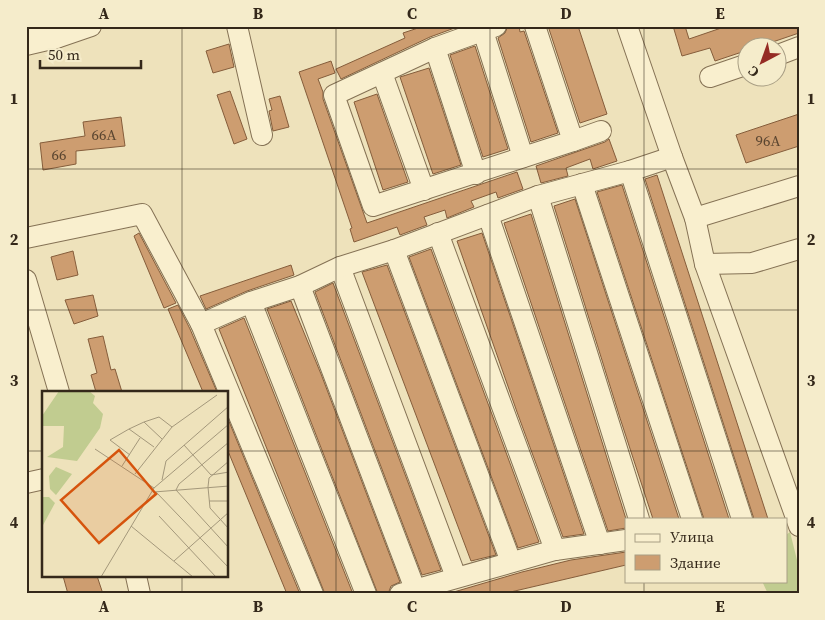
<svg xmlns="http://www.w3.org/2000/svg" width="825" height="620" viewBox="0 0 825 620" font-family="'Source Serif 4',serif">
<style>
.green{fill:#c1cc90}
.building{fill:#cd9d70;stroke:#855d3b}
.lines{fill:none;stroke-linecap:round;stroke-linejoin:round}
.minor-casing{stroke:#857255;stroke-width:22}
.minor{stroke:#f9efce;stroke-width:20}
.grid{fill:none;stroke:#34281a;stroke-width:1;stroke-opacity:0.55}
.labels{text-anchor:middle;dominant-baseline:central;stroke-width:5;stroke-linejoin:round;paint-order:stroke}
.number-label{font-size:15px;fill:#5a4530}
.inset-road{fill:none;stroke:#a4987b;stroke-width:1}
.view{fill:#d6540d;fill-opacity:0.15;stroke:#d6540d;stroke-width:2.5}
.inset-edge{fill:none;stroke:#34281a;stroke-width:2.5}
.neatline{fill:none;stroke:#34281a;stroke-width:2}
.grid-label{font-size:16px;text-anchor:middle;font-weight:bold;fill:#34281a}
</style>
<rect width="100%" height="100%" fill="#eee2bb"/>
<path class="green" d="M790,532L799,568V594H768L762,581H786V535Z"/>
<g class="building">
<path d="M424,26H460L430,37L341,79L336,69L405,38L403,33Z"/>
<path d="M508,26H519L520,32L524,31L558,133L531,142L498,38L505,33Z"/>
<path d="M548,26H578L607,114L580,123Z"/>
<path d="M673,26H685L689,39L727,26H799V33L755,48H748V50L715,61L710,48L682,56Z"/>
<path d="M229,44L234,67L213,73L206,51Z"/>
<path d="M475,46L508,149L483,157L450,55Z"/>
<path d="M331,61L335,73L318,79L323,92V99L367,223L517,172L523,189L498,198L496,192L471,201L474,207L447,218L445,210L424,217L427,225L400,235L397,227L354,242L350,229L352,228L299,72Z"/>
<path d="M429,68L461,165L433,174L400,77Z"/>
<path d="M230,91L247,139L234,144L217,95Z"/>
<path d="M377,94L408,182L383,190L354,102Z"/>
<path d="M280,96L289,127L273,131L269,111L272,110L269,99Z"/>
<path d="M799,114V146L746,163L736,135Z"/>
<path d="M121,117L125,146L76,151V164L43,170L40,143L85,136L83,122Z"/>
<path d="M609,139L617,161L593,169L590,159L566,168L568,176L541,183L536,166L605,142Z"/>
<path d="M657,175L768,519H754L645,179Z"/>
<path d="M622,185L729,519H704L597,192Z"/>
<path d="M575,199L679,519H653L620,418L554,206Z"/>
<path d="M531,214L626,519V528L608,531L504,223Z"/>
<path d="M139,233L176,303L164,308L134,236Z"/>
<path d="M482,233L584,534L563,537L517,412L457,241Z"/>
<path d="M431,249L539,542L518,548L409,257Z"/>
<path d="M73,251L78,275L57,280L51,257Z"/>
<path d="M291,265L294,275L247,291L206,309L200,296Z"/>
<path d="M387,265L496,555L471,561L362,272Z"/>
<path d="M333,283L441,570L422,575L315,292Z"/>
<path d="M93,295L98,316L74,324L65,300Z"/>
<path d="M291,301L321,374L400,582L391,586L388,594H378L267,309Z"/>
<path d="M178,305L190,329L217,392H203L168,309Z"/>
<path d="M244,318L353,594H325L219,329Z"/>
<path d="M103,336L111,370L115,369L122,392H96L91,375L97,373L88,339Z"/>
<path d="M228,419L300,594H287L228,451Z"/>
<path d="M626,552V565L502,594H447L522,572L571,560Z"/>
<path d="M63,576H97L103,594H68Z"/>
</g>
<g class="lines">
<defs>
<g id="minor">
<path d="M237,26L262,135"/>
<path d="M496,26L435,48L334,95L373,206L573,141L535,26"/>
<path d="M627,26L672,157L695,218L799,186"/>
<path d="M26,28L56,38"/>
<path d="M483,31L523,157"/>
<path d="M26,45L56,38L91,26"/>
<path d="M435,48L476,174"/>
<path d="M778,55L799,47"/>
<path d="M382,73L424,190"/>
<path d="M710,77L748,64"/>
<path d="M573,141L601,131"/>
<path d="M630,171L742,519"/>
<path d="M582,184L692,519"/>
<path d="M538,196L639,519"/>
<path d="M488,215L600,544"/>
<path d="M695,218L705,264L799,526"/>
<path d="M438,233L555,550"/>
<path d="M26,238L142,214L201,324"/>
<path d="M394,250L511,562"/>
<path d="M705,264L752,263L799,249"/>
<path d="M340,267L456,577"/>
<path d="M26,280L59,392"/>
<path d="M300,286L415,589"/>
<path d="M251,302L366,594"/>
<path d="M26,483L44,479"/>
<path d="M136,576L140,594"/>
<path d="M313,594L201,324L251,302L300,286L340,267L394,250L538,196L630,171L672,157"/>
<path d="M400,594L555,550L626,540"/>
</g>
</defs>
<use href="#minor" class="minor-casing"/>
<use href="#minor" class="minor"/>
</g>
<path class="grid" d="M182,26V392M336,26V594M490,26V594M644,26V519M26,169H799M26,310H799M26,451H44M228,451H799M182,576V594M644,581V594"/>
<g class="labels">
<g class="number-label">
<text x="104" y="134">66А</text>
<text x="768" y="140">96А</text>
<text x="59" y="154">66</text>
</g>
</g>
<g transform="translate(42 391)">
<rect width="186" height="186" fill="#eee2bb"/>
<path d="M17,0H47L53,5L51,12L61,23L58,37L35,70L5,66L21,56L22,35H0V25ZM14,76L30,83L14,104L8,98L7,85ZM0,106H7L13,112L0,136Z" fill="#c1cc90"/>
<path class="inset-road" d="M102,31L117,26L130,36M87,38L102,31L120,48M187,51L137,93L134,99L187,157M142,54L169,84M53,58L112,97M88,64L68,49L87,38L112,56M187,70L167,87L166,96L168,117L187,138M80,75L98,47M93,83L130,36L175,4M169,84L187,81M120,89L124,70L187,15M112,101L187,95M114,101L187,177M167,110H187M117,125L174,186M89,135L151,186M132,170L187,121M59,186L112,97L187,33"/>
<path class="view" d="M77,59L114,103L57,152L19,109Z"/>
<rect width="186" height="186" class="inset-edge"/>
</g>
<rect width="825" height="620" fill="none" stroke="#f5eccb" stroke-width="55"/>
<rect x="625" y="518" width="162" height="65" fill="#f5eccb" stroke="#a89e84"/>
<rect x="635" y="534" width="25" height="8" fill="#f9efce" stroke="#a89e84"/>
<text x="670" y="542" font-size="15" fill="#34281a">Улица</text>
<rect x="635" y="555" width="25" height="15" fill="#cd9d70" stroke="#a89e84"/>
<text x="670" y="568" font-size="15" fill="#34281a">Здание</text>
<g transform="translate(762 62) rotate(221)"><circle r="24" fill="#f5eccb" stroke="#a89e84"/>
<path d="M0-4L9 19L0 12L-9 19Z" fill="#952b24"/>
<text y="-8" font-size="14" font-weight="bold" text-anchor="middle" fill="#34281a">С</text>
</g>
<path d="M40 60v8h101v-8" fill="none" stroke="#34281a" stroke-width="2.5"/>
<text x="48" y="60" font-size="15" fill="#34281a" stroke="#f5eccb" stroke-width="4" paint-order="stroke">50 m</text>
<rect x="28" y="28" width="770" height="564" class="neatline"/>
<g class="grid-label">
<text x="104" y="19">A</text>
<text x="258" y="19">B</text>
<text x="412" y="19">C</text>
<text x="566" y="19">D</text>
<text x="720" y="19">E</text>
<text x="14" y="104">1</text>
<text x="811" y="104">1</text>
<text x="14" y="245">2</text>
<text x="811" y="245">2</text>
<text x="14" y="386">3</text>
<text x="811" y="386">3</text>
<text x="14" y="528">4</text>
<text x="811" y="528">4</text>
<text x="104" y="612">A</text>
<text x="258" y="612">B</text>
<text x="412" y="612">C</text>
<text x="566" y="612">D</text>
<text x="720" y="612">E</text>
</g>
</svg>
